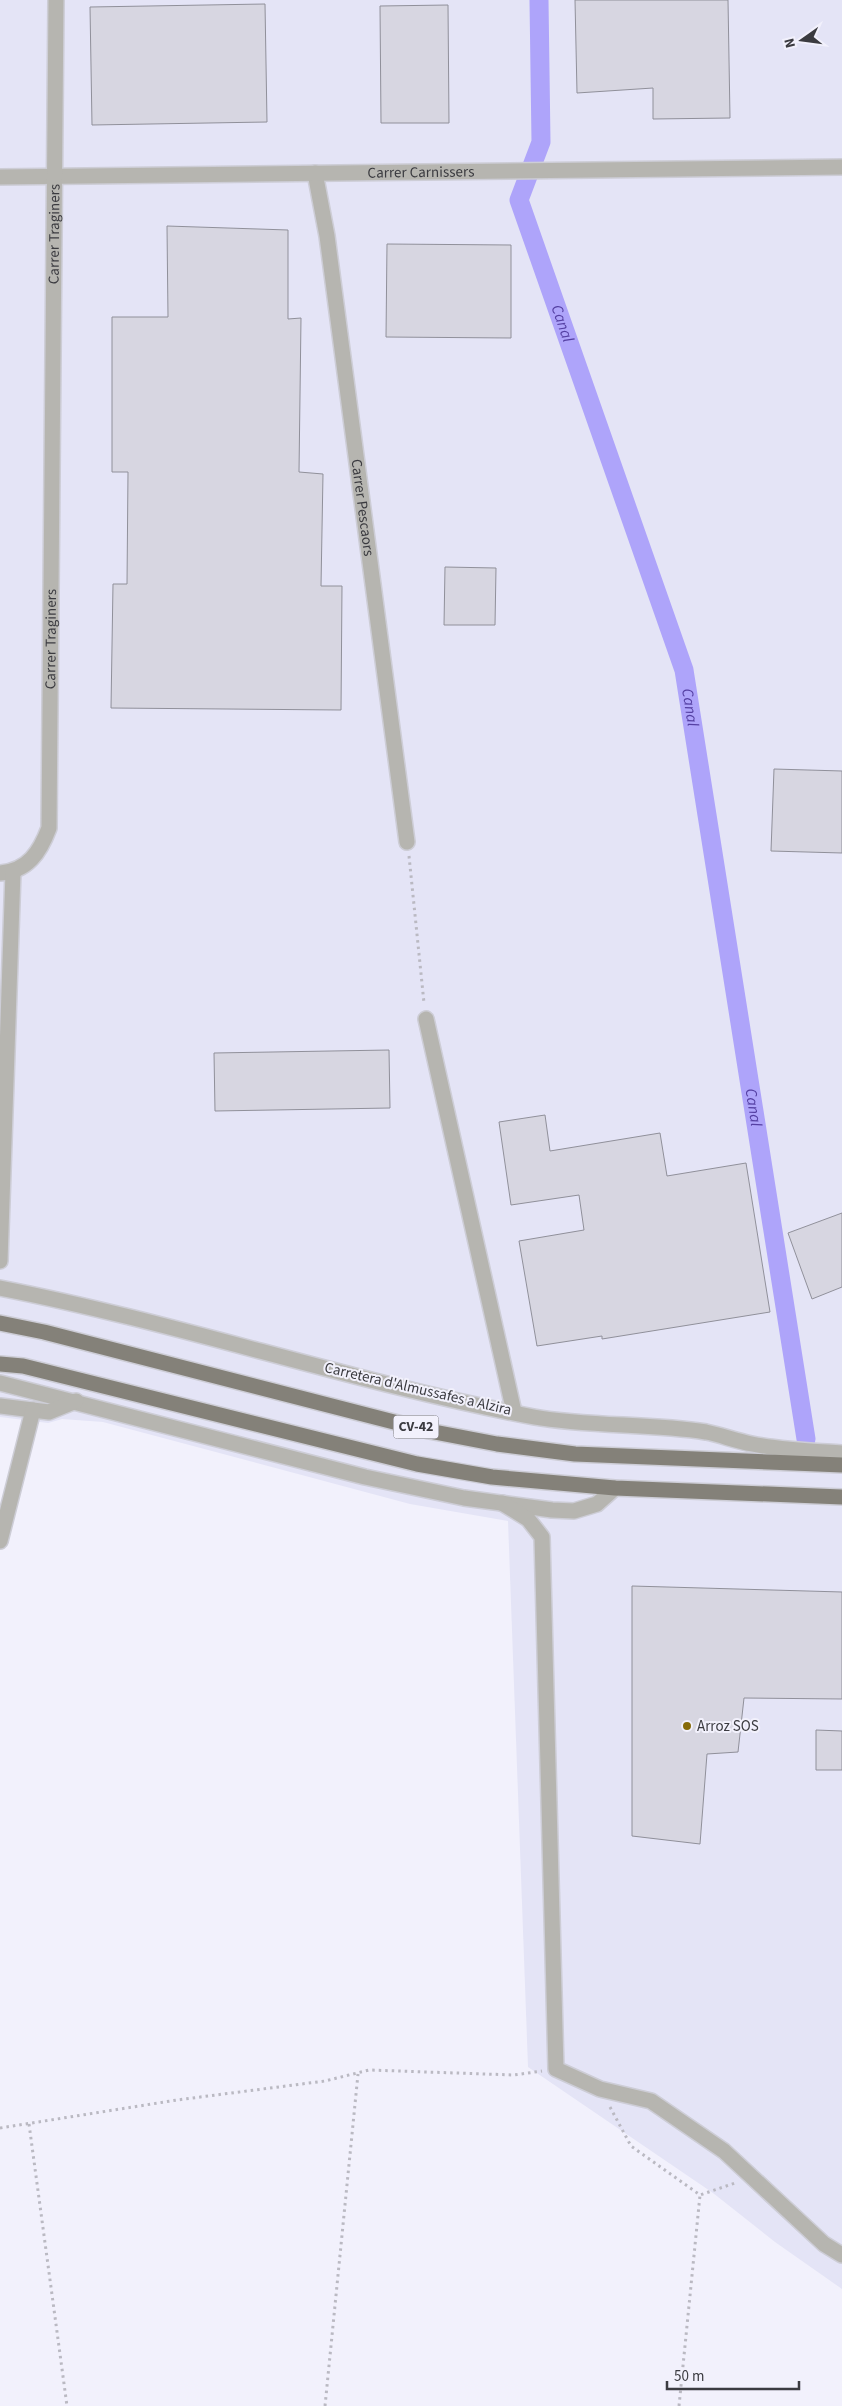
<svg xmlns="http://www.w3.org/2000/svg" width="842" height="2406" viewBox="0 0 842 2406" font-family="'Source Sans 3',sans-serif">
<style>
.built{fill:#e4e4f6}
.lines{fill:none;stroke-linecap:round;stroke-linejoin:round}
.canal{stroke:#aea4fa;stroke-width:19}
.building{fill:#d7d6e1;stroke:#90909a}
.minor-casing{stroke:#cdcdd6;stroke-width:18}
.major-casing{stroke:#cdcdd6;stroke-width:18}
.path{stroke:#bab9c2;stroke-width:3;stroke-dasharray:2.5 4;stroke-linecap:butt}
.minor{stroke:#b6b5b0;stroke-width:15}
.major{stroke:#848179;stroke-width:15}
.poi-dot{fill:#876b09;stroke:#f2f1fc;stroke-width:2}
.labels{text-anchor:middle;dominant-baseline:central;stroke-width:4;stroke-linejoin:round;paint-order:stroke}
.shield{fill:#f2f1fc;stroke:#727278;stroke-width:1}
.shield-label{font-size:14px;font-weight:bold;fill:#3b3b40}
.street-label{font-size:15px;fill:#3b3b40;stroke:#f2f1fc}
.poi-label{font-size:15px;fill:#3b3b40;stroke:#f2f1fc;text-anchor:start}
.water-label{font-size:16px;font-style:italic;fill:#5540a3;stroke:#f2f1fc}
</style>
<rect width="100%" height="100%" fill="#f2f1fc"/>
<path class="built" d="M0,0H842V2289L775,2242L713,2193L528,2067L508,1521L410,1504L103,1422L62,1419L48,1423L0,1417Z"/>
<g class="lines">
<path class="canal" id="s1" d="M539,0L541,142L519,200L684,670L806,1439"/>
</g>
<g class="building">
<path d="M575,0H728L730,118L653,119V88L577,93Z"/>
<path d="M265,4L267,122L92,125L90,7Z"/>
<path d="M448,5L449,123H381L380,6Z"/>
<path d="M167,226L288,230V319L301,318L299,472L323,474L321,586H342L341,710L111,708L113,584H127L128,472H112V317H168Z"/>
<path d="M387,244L511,245V338L386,337Z"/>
<path d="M445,567L496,568L495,625H444Z"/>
<path d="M774,769L842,771V853L771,851Z"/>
<path d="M389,1050L390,1108L215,1111L214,1053Z"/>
<path d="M545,1115L550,1151L660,1133L667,1176L746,1163L770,1312L602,1339V1336L537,1346L519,1241L584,1230L579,1195L511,1205L499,1122Z"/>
<path d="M842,1213V1287L812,1299L788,1233Z"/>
<path d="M632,1586L842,1592V1699L744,1698L738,1752L707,1754L700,1844L632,1836Z"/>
<path d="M816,1730L842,1731V1770H816Z"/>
</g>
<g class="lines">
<defs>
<g id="minor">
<path id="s2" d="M315,173L327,236L407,842"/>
<path id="s3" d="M0,177L842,167"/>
<path id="s4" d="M0,873C28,871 40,852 49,828L56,0"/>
<path d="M426,1019L514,1412"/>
<path d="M0,1261L13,872"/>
<path d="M0,1288C180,1323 354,1383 534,1417C591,1427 649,1423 706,1432C721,1435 736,1441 752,1444C782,1450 812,1451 842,1453"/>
<path d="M0,1383L365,1477L464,1498L552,1510L574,1511L597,1504L615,1488"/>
<path d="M0,1406L49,1412L76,1401"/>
<path d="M502,1503L528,1519L542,1537L556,2069L600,2089L651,2101L724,2151L824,2244L842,2255"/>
<path d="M0,1541L33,1410"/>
</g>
<g id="major">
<path d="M0,1323L44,1332L429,1431L497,1444L575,1454L842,1465"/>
<path d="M0,1364L23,1366L417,1464L492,1477L615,1488L842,1497"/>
</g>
</defs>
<use href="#minor" class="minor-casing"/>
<use href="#major" class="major-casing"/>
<g class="path">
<path d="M409,856L424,1003"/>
<path d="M610,2107L631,2146L700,2195L735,2183"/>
<path d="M29,2124L67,2406"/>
<path d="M0,2128L177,2100L325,2081L369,2070L514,2075L542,2071"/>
<path d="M325,2406L358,2074"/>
<path d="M679,2406L700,2195"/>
</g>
<use href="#minor" class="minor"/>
<use href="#major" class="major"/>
</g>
<circle class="poi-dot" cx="687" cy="1726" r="5"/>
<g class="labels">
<rect class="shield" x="393.5" y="1415.5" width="45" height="23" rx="4"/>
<g class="shield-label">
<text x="416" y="1427">CV-42</text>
</g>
<g class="street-label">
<text stroke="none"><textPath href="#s3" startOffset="421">Carrer Carnissers</textPath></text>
<text stroke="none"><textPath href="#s4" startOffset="665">Carrer Traginers</textPath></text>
<text stroke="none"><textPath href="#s2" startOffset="338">Carrer Pescaors</textPath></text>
<text stroke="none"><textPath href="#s4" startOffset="260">Carrer Traginers</textPath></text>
<text transform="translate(418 1389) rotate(13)">Carretera d'Almussafes a Alzira</text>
</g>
<g class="poi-label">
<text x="697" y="1726">Arroz SOS</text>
</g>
<g class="water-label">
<text stroke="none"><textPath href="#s1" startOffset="335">Canal</textPath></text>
<text stroke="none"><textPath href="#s1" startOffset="740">Canal</textPath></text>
<text stroke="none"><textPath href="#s1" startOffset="1145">Canal</textPath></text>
</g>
</g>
<g transform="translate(802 40) rotate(256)" stroke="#f2f1fc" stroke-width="4" paint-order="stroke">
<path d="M0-4L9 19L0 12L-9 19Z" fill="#3b3b40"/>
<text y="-8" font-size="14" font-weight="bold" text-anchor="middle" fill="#3b3b40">N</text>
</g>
<path d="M667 2381v8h132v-8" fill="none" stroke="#3b3b40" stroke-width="2.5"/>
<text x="674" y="2381" font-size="15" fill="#3b3b40" stroke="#f2f1fc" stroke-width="4" paint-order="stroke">50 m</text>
</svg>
